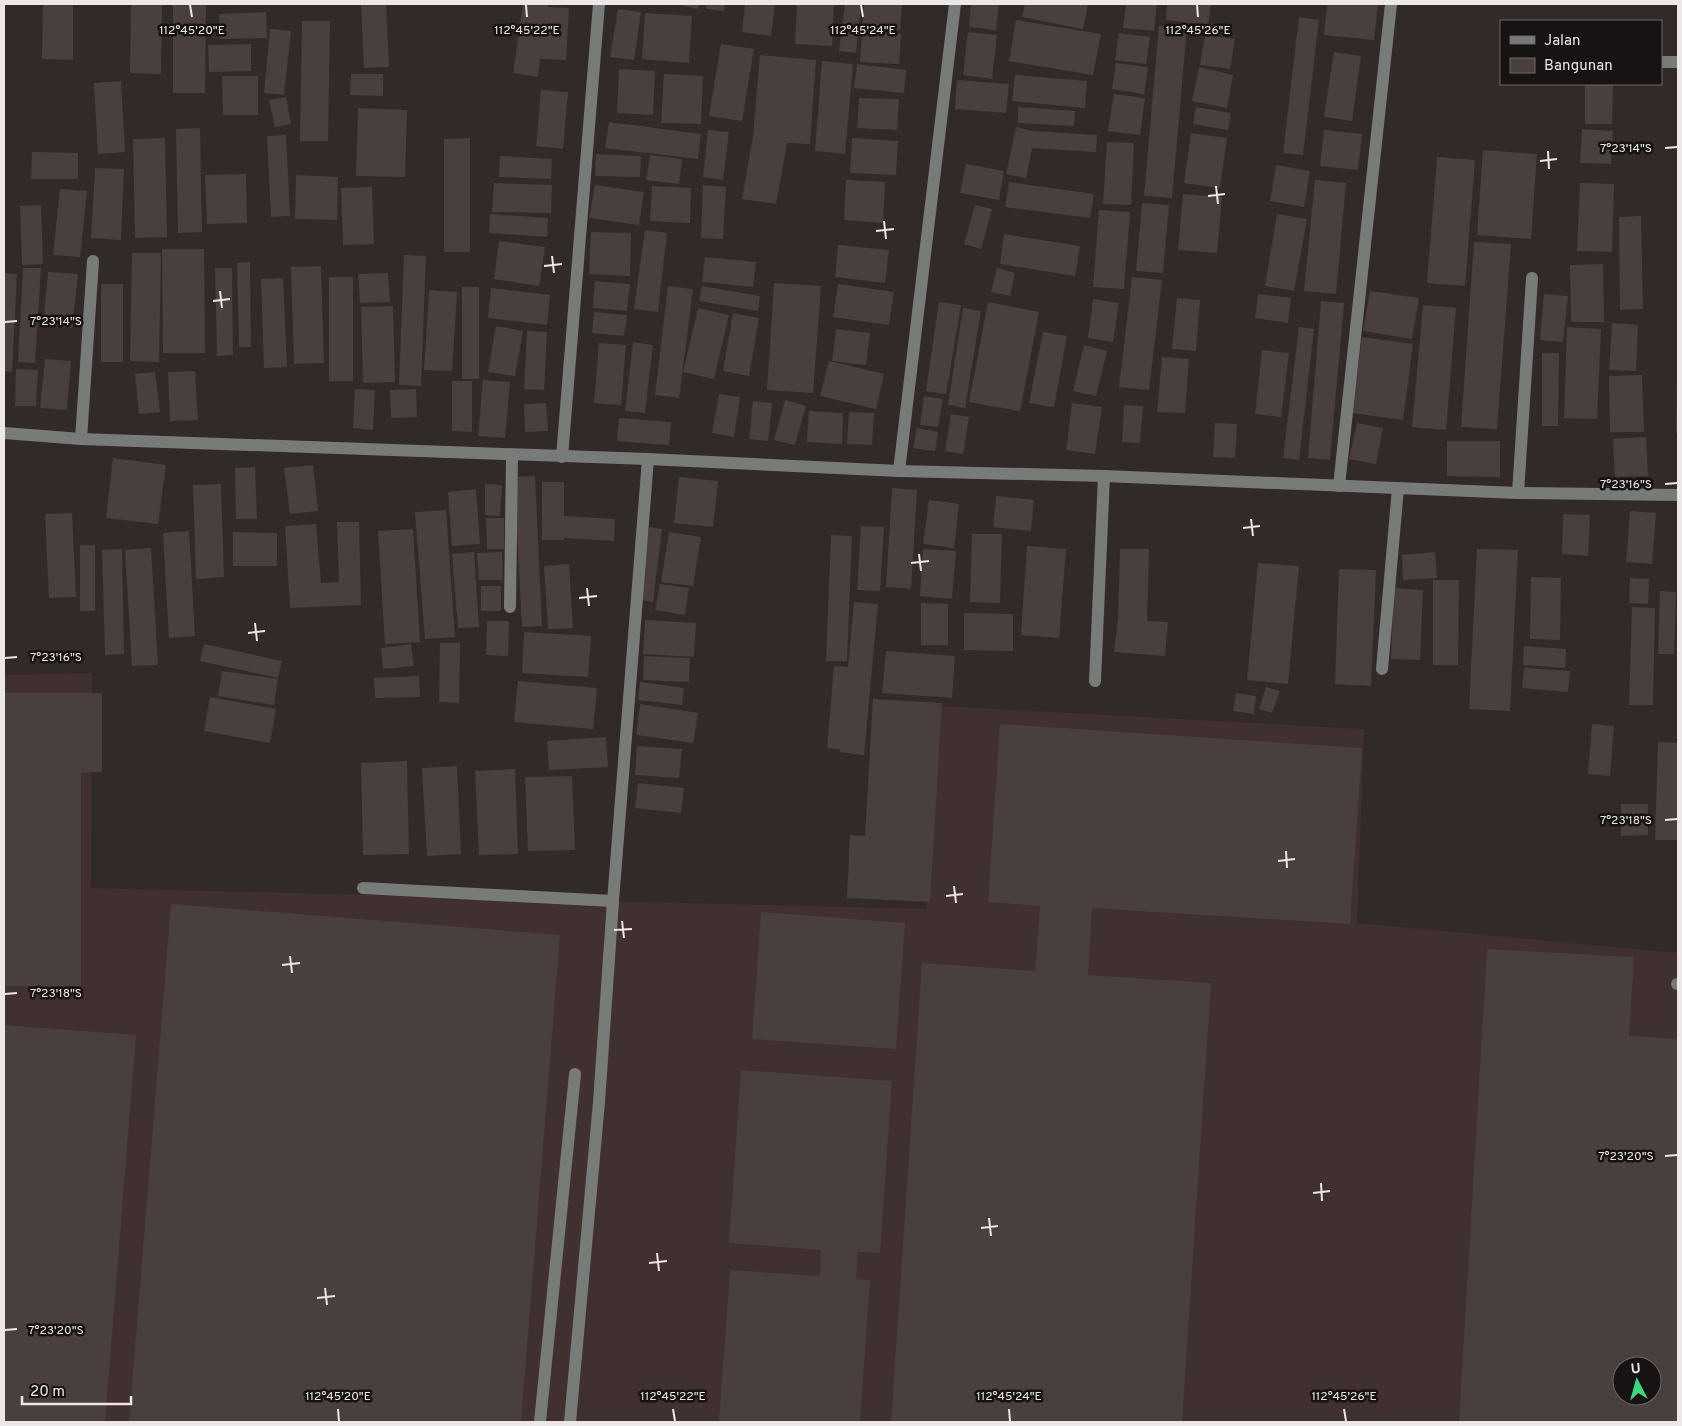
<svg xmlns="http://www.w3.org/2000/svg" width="1682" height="1426" viewBox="0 0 1682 1426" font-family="Overpass,sans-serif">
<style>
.built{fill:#403030;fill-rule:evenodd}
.building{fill:#493f3f;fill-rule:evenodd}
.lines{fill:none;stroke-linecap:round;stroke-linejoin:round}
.minor{stroke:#787c79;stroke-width:12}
.ticks{fill:none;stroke:#eee7e7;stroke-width:2}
.ticks-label{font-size:12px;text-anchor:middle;fill:#eee7e7;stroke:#171313;stroke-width:5;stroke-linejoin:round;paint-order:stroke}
</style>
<rect width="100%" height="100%" fill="#322929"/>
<path class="built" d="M92,673L91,888L927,909L941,706L1364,729L1357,923L1678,953V1422H4V675ZM1622,1366H1652V1396H1622Z"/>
<g class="building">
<path d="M43,4H73V60L42,59Z"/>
<path d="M131,4H162L161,74L130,73Z"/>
<path d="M173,4H206L205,93H173Z"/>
<path d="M361,4H386L389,67L364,68Z"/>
<path d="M523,4H548V7L569,8L566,60L540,59L538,77L513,73Z"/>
<path d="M675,4H699L698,9Z"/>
<path d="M706,4H725L724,11L706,9Z"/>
<path d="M745,4H775L771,36L742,32Z"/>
<path d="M797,4H834L832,46L795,44Z"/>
<path d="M845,4H861L856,53L839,51Z"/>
<path d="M864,4H902L900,30L862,26Z"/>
<path d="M971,4H999L996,30L969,27Z"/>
<path d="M1025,4H1088L1083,29L1022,17Z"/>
<path d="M1126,4H1157L1154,31L1123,28Z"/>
<path d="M1167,4H1211L1208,25L1166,20Z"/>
<path d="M1327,4H1378L1374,40L1324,35Z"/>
<path d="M618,9L641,12L634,60L610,57Z"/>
<path d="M266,12L267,38L220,39L219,14Z"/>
<path d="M645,13L692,16L689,63L642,59Z"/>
<path d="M1299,17L1319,20L1303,155L1283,153Z"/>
<path d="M1016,20L1101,34L1093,75L1009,61Z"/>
<path d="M302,21H330L328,141H300Z"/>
<path d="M1159,26L1187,28L1172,198L1144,196Z"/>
<path d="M270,29L291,31L284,95L264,93Z"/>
<path d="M862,31L901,34L899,64L860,62Z"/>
<path d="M968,32L997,35L992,79L963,75Z"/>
<path d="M1119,33L1150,37L1146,64L1115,60Z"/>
<path d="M1205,35L1235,39L1230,69L1200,65Z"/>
<path d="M251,44V71L209,72L208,45Z"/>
<path d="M721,44L754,49L742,121L709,116Z"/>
<path d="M1334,52L1361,56L1352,121L1324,117Z"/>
<path d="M760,55L816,60L810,144L787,143L776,204L742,199L753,136Z"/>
<path d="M822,61L853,64L845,154L815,151Z"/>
<path d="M1116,63L1148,67L1144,94L1112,89Z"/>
<path d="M857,64L906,70L904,93L854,88Z"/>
<path d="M1199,67L1233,75L1227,108L1192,101Z"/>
<path d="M619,69L655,71L653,115L617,113Z"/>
<path d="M351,74H383V96L350,95Z"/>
<path d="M664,74L703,76L701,124L661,123Z"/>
<path d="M1015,75L1087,81L1085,108L1012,101Z"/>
<path d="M222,76H258V115H223Z"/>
<path d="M957,80L1009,84L1006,113L955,109Z"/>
<path d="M121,81L125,152L98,154L94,83Z"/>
<path d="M1585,84H1613L1612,124H1585Z"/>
<path d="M541,90L568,92L563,149L536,146Z"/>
<path d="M1114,94L1145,98L1140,135L1108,131Z"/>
<path d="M286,97L291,124L275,127L269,100Z"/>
<path d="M859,98L899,99L897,130L857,128Z"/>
<path d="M1018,107L1075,111L1074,126L1018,123Z"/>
<path d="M1196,107L1231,113L1228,130L1193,124Z"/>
<path d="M358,108L407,110L405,177L356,176Z"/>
<path d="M609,122L701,134L698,159L605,148Z"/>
<path d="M1016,127L1033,131L1097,135L1096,152L1032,148L1026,178L1006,174Z"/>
<path d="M200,128L202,232L178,233L176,129Z"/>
<path d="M1582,129L1613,131L1611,164L1580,163Z"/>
<path d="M708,130L729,132L723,180L703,177Z"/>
<path d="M1324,130L1362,134L1358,170L1320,166Z"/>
<path d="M1191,133L1227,138L1220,188L1184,183Z"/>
<path d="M286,135L290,216L271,217L267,136Z"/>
<path d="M165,138L167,237L135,238L133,139Z"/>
<path d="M470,138V252H444V139Z"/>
<path d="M852,138L898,141L896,175L850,173Z"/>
<path d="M1107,142L1134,143L1131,205L1103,204Z"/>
<path d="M1483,150L1537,154L1531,239L1477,235Z"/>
<path d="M32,152L78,153V179H31Z"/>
<path d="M596,154L641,156L640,177L595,176Z"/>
<path d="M650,155L682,159L679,184L646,180Z"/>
<path d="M500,156L552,159L551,179L499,177Z"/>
<path d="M1437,157L1475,160L1465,286L1427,283Z"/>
<path d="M966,164L1004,171L999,200L960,193Z"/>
<path d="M1276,165L1310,171L1304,207L1270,201Z"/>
<path d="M95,168L124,169L121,240L91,238Z"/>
<path d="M246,174L247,223L207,224L205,175Z"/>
<path d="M296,175L338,177L337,220L295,219Z"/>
<path d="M846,180L885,182L883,223L844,220Z"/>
<path d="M1315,180L1346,183L1336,294L1304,291Z"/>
<path d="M1009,182L1094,194L1090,218L1005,207Z"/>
<path d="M494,183L552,185L551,213L492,212Z"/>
<path d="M1580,183L1614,184L1612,252L1577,251Z"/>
<path d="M595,185L644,192L639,225L589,218Z"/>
<path d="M703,185L726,187L723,239L701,238Z"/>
<path d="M652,186L691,188L690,223L650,221Z"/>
<path d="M372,187L374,244L343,245L341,188Z"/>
<path d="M60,189L87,191L80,257L53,255Z"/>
<path d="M1183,194L1222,197L1217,253L1178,250Z"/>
<path d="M1142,203L1169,205L1163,273L1136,271Z"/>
<path d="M41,205L43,264L22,265L20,206Z"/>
<path d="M975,205L992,209L981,249L964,244Z"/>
<path d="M1099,210L1130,212L1124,289L1093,287Z"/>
<path d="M490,214L548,218L547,237L489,233Z"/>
<path d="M1277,214L1307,219L1294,291L1265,286Z"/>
<path d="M1641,216L1643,309L1620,310L1619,217Z"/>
<path d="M645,230L667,233L658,312L634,309Z"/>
<path d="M591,232L631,233L630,276L589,274Z"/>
<path d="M1004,234L1080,246L1075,276L1000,264Z"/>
<path d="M499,241L545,247L539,286L494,279Z"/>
<path d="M1474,242L1511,244L1497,429L1461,427Z"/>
<path d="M838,245L889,250L885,283L835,277Z"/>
<path d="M162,249H204L205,353H163Z"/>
<path d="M132,253H161L159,362L130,361Z"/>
<path d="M404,255L426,256L421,386L399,385Z"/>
<path d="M705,257L756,262L753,287L702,282Z"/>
<path d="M250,262L251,347H239L237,263Z"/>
<path d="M1603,264L1604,322H1571L1570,265Z"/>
<path d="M321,266L324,363L294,364L291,267Z"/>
<path d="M23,268H41L35,363L18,362Z"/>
<path d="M215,268H232L233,355L217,356Z"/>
<path d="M997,268L1015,273L1010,296L991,292Z"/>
<path d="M48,272L78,274L72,328L43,325Z"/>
<path d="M4,273L17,274L12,372L4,371Z"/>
<path d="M388,273L390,302L360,303L358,274Z"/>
<rect x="329" y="277" width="24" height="104"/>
<path d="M1132,277L1162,280L1149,390L1119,387Z"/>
<path d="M283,278L287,367L264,368L261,279Z"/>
<path d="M595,281L630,284L627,311L593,308Z"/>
<path d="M774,283L821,286L813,393L767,390Z"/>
<rect x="101" y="284" width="22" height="78"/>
<path d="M838,284L894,292L889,325L833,317Z"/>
<path d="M668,286L693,289L679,398L655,395Z"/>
<path d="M702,286L760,296L758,311L699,301Z"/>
<rect x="462" y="287" width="17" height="92"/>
<path d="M491,288L550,295L547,325L488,318Z"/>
<path d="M429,290L457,292L452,371L424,370Z"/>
<path d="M1370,291L1419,298L1412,339L1363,331Z"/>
<path d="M1258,294L1291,298L1288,323L1255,318Z"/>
<path d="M1544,294L1568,296L1563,342L1540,340Z"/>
<path d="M1177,298L1200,300L1196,351L1172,349Z"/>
<path d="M1093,299L1119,303L1113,342L1088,338Z"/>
<path d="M1321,301L1344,303L1330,460L1308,458Z"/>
<path d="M939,302L961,305L946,394L926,391Z"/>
<path d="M988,302L1039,312L1020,411L969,402Z"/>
<path d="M1423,305L1456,308L1446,430L1412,427Z"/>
<path d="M393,306L395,382L363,383L361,307Z"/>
<path d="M698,308L729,315L714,379L683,372Z"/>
<path d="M963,308L981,311L965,408L948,405Z"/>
<path d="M594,312L627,315L624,336L592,333Z"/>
<path d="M733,313L759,318L749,376L723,371Z"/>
<path d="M1612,323L1638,325L1636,371L1609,370Z"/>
<path d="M496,326L523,331L515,376L488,372Z"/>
<path d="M1299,327L1314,329L1299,460L1283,458Z"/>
<path d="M1567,327L1601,329L1597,419L1564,418Z"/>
<path d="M836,329L870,333L866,365L832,361Z"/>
<path d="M527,331L547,332L544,390L524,389Z"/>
<path d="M1043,332L1067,336L1054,407L1029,403Z"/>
<path d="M1362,337L1413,344L1403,420L1352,413Z"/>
<path d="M633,342L653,345L645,413L625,411Z"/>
<path d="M599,343L626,345L621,405L594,403Z"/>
<path d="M1084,345L1107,351L1096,396L1073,391Z"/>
<path d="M1262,350L1289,353L1281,417L1255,414Z"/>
<path d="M1542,353H1559L1558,426H1542Z"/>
<path d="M1162,357L1189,359L1185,413L1157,412Z"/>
<path d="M45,359L71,361L67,410L40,408Z"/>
<path d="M829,361L884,374L876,409L820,396Z"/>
<path d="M16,369L38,370L36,406H15Z"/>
<path d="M195,371L198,420L170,421L168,372Z"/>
<path d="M155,372L160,412L139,414L135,374Z"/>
<path d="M1677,372H1678V433H1676Z"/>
<path d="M1642,375L1644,432H1610L1609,376Z"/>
<path d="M483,380L510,382L505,438L478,436Z"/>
<path d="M452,381H472V432L452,431Z"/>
<path d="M355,389L375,390L373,430L353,428Z"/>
<path d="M416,389L417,417L391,418L390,390Z"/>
<path d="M719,394L740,397L734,437L712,433Z"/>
<path d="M924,396L943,399L938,427L920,425Z"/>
<path d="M785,400L806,406L795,445L774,440Z"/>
<path d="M753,401L772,403L768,441L749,439Z"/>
<path d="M546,403L548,431L525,432L524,404Z"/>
<path d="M1072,403L1102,407L1095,454L1066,450Z"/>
<path d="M1124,405L1143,406L1140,443L1122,442Z"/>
<path d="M809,411L843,413L842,444L807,442Z"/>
<path d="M849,412L874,413L872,445L847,444Z"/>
<path d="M951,414L969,417L963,454L945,451Z"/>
<path d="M619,418L671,422L669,445L617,441Z"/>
<path d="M1215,423L1237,424L1235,458L1213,457Z"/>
<path d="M1357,423L1383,428L1376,464L1349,459Z"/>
<path d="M917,428L938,432L935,451L913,448Z"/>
<path d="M1646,437L1648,476L1615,477L1613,439Z"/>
<path d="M1447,441H1500V477L1447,476Z"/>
<path d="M113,458L166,465L158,524L106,518Z"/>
<path d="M313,465L318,511L290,514L284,468Z"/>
<path d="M255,467L257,519H236L235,468Z"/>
<path d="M535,476L542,626L522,627L514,477Z"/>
<path d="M679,477L718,481L713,527L674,523Z"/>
<path d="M542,482H564V516L615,519L614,541L564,538V540H542Z"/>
<path d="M221,484L224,577L196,579L193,485Z"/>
<path d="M485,484L502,485L500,516L485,515Z"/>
<path d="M892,488L917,490L911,589L886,587Z"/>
<path d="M476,489L480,544L452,546L448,492Z"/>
<path d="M996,496L1034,500L1031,531L993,527Z"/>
<path d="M929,500L959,504L954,548L923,544Z"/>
<path d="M446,510L455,637L425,639L415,512Z"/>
<path d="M1630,511L1656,513L1652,564L1626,562Z"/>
<path d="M72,513L76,597L49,598L45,514Z"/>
<path d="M1563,514L1590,515L1588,556L1562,554Z"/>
<path d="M486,518H504V549H487Z"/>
<path d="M337,522H359L361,605L290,608L285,526L316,524L321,583L339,582Z"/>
<path d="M861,526L884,527L880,591L857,590Z"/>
<path d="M649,527L662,529L653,602L640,600Z"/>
<path d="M413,529L420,642L385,644L378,531Z"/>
<path d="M189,531L195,636L169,638L163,533Z"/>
<path d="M233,532L277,533V566H233Z"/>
<path d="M669,532L701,537L693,586L661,582Z"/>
<path d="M972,534H1002L1000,603L970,602Z"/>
<path d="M831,535L852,536L847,661H826Z"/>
<rect x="80" y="545" width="15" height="66"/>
<path d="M1027,546L1066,549L1059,638L1021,635Z"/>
<path d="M151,548L158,665L132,666L125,550Z"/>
<path d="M122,549L124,654L105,655L102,550Z"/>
<path d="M923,549L956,551L952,599L920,596Z"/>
<path d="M1120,549H1149L1147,621L1168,622L1165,656L1114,652L1118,618Z"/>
<path d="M1477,549L1518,550L1510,711L1469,709Z"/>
<path d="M474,552L479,627L458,628L452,554Z"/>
<path d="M502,552L503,580H479L477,553Z"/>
<path d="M1435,552L1437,578L1403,580L1402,555Z"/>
<path d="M1258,563L1299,566L1288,684L1247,680Z"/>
<path d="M569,564L573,628L548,629L544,566Z"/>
<path d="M1339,569L1376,570L1371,686L1335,684Z"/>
<path d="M1531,577L1561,578L1560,640L1530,639Z"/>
<path d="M1630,578L1649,579L1648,604L1629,603Z"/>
<path d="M1433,580H1459L1458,665H1433Z"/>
<path d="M660,584L689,588L685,615L655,610Z"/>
<rect x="481" y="586" width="20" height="25"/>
<path d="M1394,588L1423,590L1420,660L1391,659Z"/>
<path d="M1660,591L1676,592L1674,654H1658Z"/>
<path d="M854,602L878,604L864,755L840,752V749L827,748L834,666L848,667Z"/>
<path d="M921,603L948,604V645H921Z"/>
<path d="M1632,607L1655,608L1653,705H1629Z"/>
<path d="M964,613L1013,614V651L964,650Z"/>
<path d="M645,620L696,623L694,657L643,654Z"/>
<path d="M487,621H509L508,656L486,655Z"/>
<path d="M524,632L591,636L588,677L522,673Z"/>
<path d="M440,643H460L459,703L439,702Z"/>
<path d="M204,644L282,661L278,678L200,661Z"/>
<path d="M411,644L414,666L383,669L381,648Z"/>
<path d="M1524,646L1566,649L1565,668L1523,665Z"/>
<path d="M886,651L955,656L952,698L882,693Z"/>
<path d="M644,656L690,658L689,682L643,680Z"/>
<path d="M1524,668L1570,671L1568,692L1522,688Z"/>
<path d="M222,671L278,679L274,705L218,696Z"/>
<path d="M419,676L420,697L375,698L374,678Z"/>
<path d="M518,681L597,688L593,729L514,722Z"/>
<path d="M640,682L684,688L682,705L638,700Z"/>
<path d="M1266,687L1280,691L1272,713L1259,709Z"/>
<path d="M4,693H102V772L81,773V986H4Z"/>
<path d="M1236,693L1256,696L1254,714L1233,711Z"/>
<path d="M210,697L276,709L270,743L204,731Z"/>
<path d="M873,699L942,703L930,902L847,898L850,835L865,836Z"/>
<path d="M640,704L698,713L693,743L636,735Z"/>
<path d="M1000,724L1362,748L1350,924L1092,908L1088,975L1211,983L1182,1422H891L922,963L1035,971L1040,906L988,902Z"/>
<path d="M1592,724L1614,726L1610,776L1588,774Z"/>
<path d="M606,737L608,767L549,770L547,741Z"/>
<path d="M1658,742L1678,743V840H1655Z"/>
<path d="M637,746L682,749L679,778L635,775Z"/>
<path d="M407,761L409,854L363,855L361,763Z"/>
<path d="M457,766L461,854L427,856L422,768Z"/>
<path d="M515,769L518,854L479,855L475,771Z"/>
<path d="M572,776L575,850L528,851L525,777Z"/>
<path d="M638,783L684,788L681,813L635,808Z"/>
<path d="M1621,804H1648V835L1621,836Z"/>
<path d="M171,904L560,935L521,1422H129Z"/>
<path d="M761,912L905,923L896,1049L752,1039Z"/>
<path d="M1487,949L1634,957L1629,1036L1678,1039V1422H1459ZM1622,1366H1652V1396H1622Z"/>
<path d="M4,1025L136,1035L105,1422H4Z"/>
<path d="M741,1070L892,1081L880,1253L858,1252L856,1279L870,1280L860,1422H719L730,1270L820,1276L821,1250L729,1243Z"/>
</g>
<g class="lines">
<g class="minor">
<path d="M1661,62H1678"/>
<path d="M4,433L81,439L648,459L899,471L1104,476L1518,493L1678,495"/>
<path d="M81,439L93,261"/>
<path d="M562,457L599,4"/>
<path d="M899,471L955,4"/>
<path d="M1339,486L1391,4"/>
<path d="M1518,493L1532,278"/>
<path d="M510,607L512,455"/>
<path d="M1382,669L1398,488"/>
<path d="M1095,681L1104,476"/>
<path d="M363,888L613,901"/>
<path d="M1677,984H1678"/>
<path d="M540,1422L575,1074"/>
<path d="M570,1422L599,1102L613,901L648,459"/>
</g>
</g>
<path class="ticks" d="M190,5L192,17M526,5L527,17M861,5L863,17M1197,5L1198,17M1665,148L1677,147M1548,151L1549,169M1540,161L1557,159M1216,186L1218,204M1208,196L1225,194M884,221L886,239M876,231L894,229M552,256L554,273M544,266L562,264M220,291L222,308M213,301L230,299M5,322L17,321M1665,484L1677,483M1251,519L1253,536M1243,528L1260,526M919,554L921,571M911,563L929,561M587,588L589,606M579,598L597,596M255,623L257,641M248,633L265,631M5,658L17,657M1665,820L1677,819M1286,851L1287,868M1278,861L1295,859M954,886L956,903M946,896L963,894M622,921L624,938M614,930L632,929M290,956L292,973M282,965L300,963M5,994L17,993M1665,1156L1677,1155M1321,1183L1322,1201M1313,1193L1330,1191M989,1218L991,1236M981,1228L998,1226M657,1253L659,1271M649,1263L667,1261M325,1288L327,1305M317,1298L335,1296M5,1330L17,1329M338,1409L339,1421M673,1409L675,1421M1009,1409L1010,1421M1344,1409L1346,1421"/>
<g class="ticks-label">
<text x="192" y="34">112°45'20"E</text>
<text x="527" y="34">112°45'22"E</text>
<text x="863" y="34">112°45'24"E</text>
<text x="1198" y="34">112°45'26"E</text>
<text x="1626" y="152">7°23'14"S</text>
<text x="56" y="325">7°23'14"S</text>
<text x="1626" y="488">7°23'16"S</text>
<text x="56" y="661">7°23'16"S</text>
<text x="1626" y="824">7°23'18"S</text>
<text x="56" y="997">7°23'18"S</text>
<text x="1626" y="1160">7°23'20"S</text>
<text x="56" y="1334">7°23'20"S</text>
<text x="338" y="1400">112°45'20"E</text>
<text x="673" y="1400">112°45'22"E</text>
<text x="1009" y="1400">112°45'24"E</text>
<text x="1344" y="1400">112°45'26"E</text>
</g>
<rect width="1682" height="1426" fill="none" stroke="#eee7e7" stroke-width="10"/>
<rect x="1500" y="20" width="162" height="65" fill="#171313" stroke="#6d6868"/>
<rect x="1510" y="36" width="25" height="8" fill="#787c79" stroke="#6d6868"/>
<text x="1544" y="45" font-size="15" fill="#eee7e7">Jalan</text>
<rect x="1510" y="58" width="25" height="15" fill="#493f3f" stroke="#6d6868"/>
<text x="1544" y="70" font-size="15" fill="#eee7e7">Bangunan</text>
<g transform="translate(1637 1381) rotate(354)"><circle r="24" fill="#171313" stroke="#6d6868"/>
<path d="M0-4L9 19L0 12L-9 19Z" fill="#3dd77e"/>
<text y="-8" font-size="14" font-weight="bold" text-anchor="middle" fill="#eee7e7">U</text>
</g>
<path d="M22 1396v8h109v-8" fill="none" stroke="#eee7e7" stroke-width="2.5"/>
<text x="30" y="1396" font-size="15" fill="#eee7e7" stroke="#171313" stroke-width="4" paint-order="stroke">20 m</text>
</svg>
